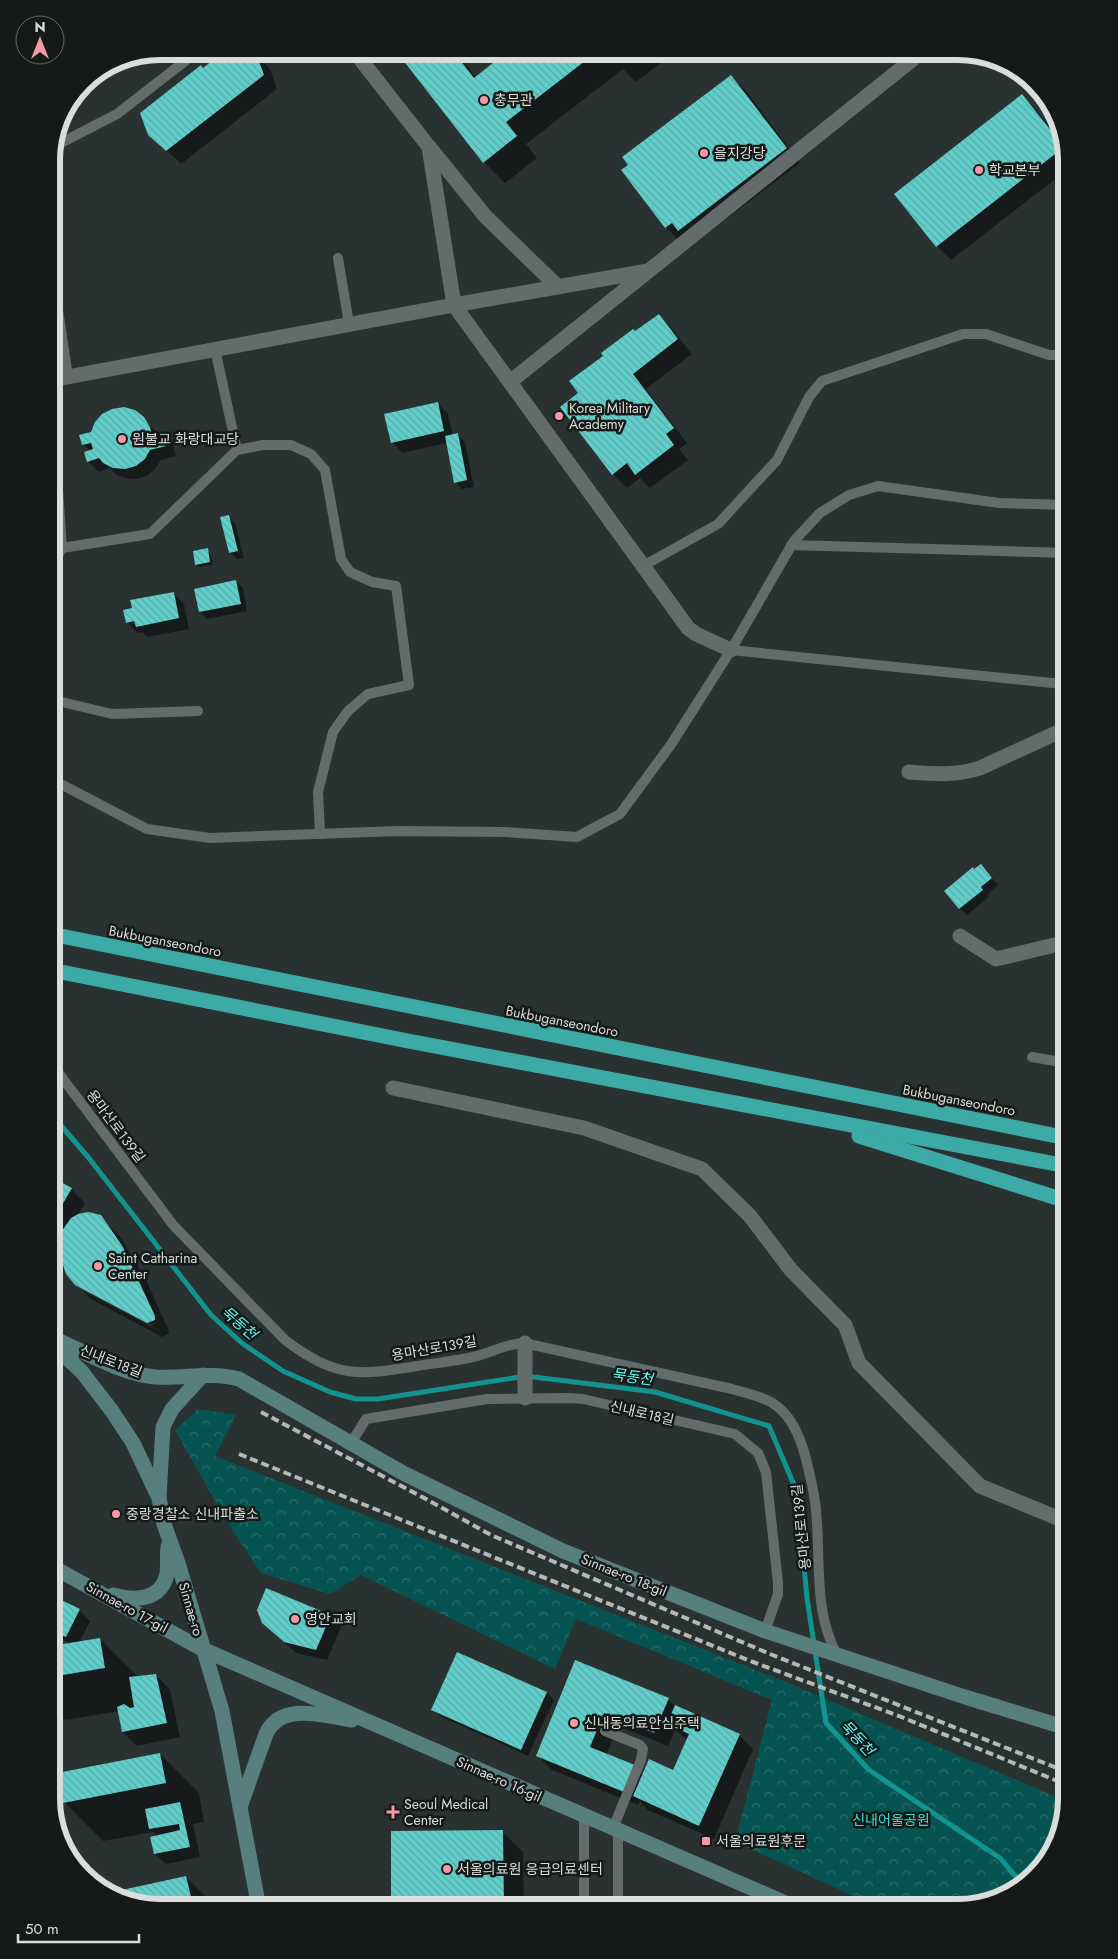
<svg xmlns="http://www.w3.org/2000/svg" width="1118" height="1959" viewBox="0 0 1118 1959" font-family="Jost,'Noto Sans KR',sans-serif">
<style>
.forest{fill:url(#forest-crowns)}
.shadow{fill:#0007;fill-rule:evenodd}
.lines{fill:none;stroke-linecap:round;stroke-linejoin:round}
.stream{stroke:#139390;stroke-width:5}
.building{fill:url(#building-back-hatch)}
.lane{stroke:#636c6b;stroke-width:10}
.street{stroke:#636c6b;stroke-width:15}
.secondary{stroke:#577f7d;stroke-width:15}
.highway{stroke:#3caba8;stroke-width:15}
.rail{stroke:#b4b9b8;stroke-width:4;stroke-dasharray:8 4;stroke-linecap:butt}
.poi-dot{fill:#f49aa5;stroke:#151918;stroke-width:2}
.labels{text-anchor:middle;dominant-baseline:central;stroke-width:5;stroke-linejoin:round;paint-order:stroke}
.poi-label{font-size:14px;fill:#d9dedd;stroke:#151918;text-anchor:start}
.street-label{font-size:14px;fill:#d9dedd;stroke:#151918}
.park-label{font-size:14px;fill:#37ded9;stroke:#151918}
.water-label{font-size:15px;font-style:italic;fill:#5ffbf6;stroke:#151918}
.rim{fill:none;stroke:#d9dedd;stroke-width:6}
</style>
<defs>
<pattern id="forest-crowns" width="20" height="18" patternUnits="userSpaceOnUse" patternTransform="scale(1.25)"><rect width="20" height="18" fill="#065452"/><path d="M2 6a3 3 0 1 1 6 0M12 15a3 3 0 1 1 6 0" fill="none" stroke="#2a6c6a"/></pattern>
<pattern id="building-back-hatch" width="6" height="6" patternUnits="userSpaceOnUse" patternTransform="scale(1.25)"><rect width="6" height="6" fill="#61ceca"/><path d="M-1 5l2 2M0 0l6 6M5-1l2 2" fill="none" stroke="#59aba8"/></pattern>
</defs>
<rect width="100%" height="100%" fill="#2a3231"/>
<path class="forest" d="M198,1409L236,1415L215,1456L781,1680L1066,1801L1049,1859L1006,1897L958,1908H880L735,1842L772,1700L576,1619L555,1669L361,1575L330,1594L261,1573L227,1522L175,1430Z"/>
<g class="shadow">
<path d="M397,51H456L476,78L510,51H667L670,56L636,82L623,69L526,144L537,158L505,183L484,162Z"/>
<path d="M255,54L270,69L277,89L181,164L149,134L203,69Z"/>
<path d="M731,76L745,90L800,163L693,244L680,242L666,227L623,170Z"/>
<path d="M1022,96L1036,110L1063,144L1067,160V170L951,260L937,246L896,194Z"/>
<path d="M659,315L673,330L692,354L646,389L687,443L679,449L688,460L650,488L640,478L627,488L613,474L580,393Z"/>
<path d="M437,403L448,414L453,436L458,435L465,442L474,487L462,489L455,482L447,443L402,453L392,442Z"/>
<path d="M143,418L158,434L162,433L173,444L176,456L161,460L155,469L147,476L136,479L125,478L115,474L110,468L99,472L88,461L90,451L83,444Z"/>
<path d="M228,516L235,523L244,558L237,559L230,552Z"/>
<path d="M207,550L210,553L213,565L199,567L196,564Z"/>
<path d="M236,581L243,588L247,611L207,619L200,612L196,590Z"/>
<path d="M174,593L184,604L189,629L148,637L142,632L137,633L127,622L133,609Z"/>
<path d="M981,866L998,885L987,895L989,897L967,915L960,908L975,871Z"/>
<path d="M51,1178L71,1189L85,1203L78,1215L100,1216L121,1238L146,1280L169,1331L168,1334L162,1337L91,1299L82,1290L152,1327L153,1325L76,1284L60,1246L51,1241Z"/>
<path d="M51,1424L56,1429L51,1438Z"/>
<path d="M267,1590L331,1617L341,1627L327,1660L296,1653L263,1623Z"/>
<path d="M51,1596L79,1610L90,1621L79,1643L100,1639L138,1677L156,1675L170,1690L180,1737L137,1746L123,1732L119,1711L66,1720L51,1713V1648L72,1644L51,1634Z"/>
<path d="M576,1661L668,1699L678,1708L739,1735L753,1749L714,1839L648,1810L640,1801L638,1805L552,1770L537,1755ZM618,1726L668,1746L675,1730L688,1740L674,1771L643,1775L634,1766L606,1755Z"/>
<path d="M547,1693L554,1700L528,1756L440,1716L433,1709Z"/>
<path d="M160,1754L199,1793L204,1822L193,1824L200,1857L166,1864L155,1854L157,1836L153,1832L103,1841L64,1802Z"/>
<path d="M58,1828L69,1839L73,1859L62,1847Z"/>
<path d="M502,1831L523,1852L524,1908H393Z"/>
<path d="M186,1877L217,1908H153Z"/>
</g>
<g class="lines">
<path class="stream" d="M51,1114L88,1157L211,1315L243,1344L283,1371L330,1392L356,1399H378L526,1376L655,1392L769,1426L797,1492L807,1598L826,1723L869,1770L1000,1858L1021,1883"/>
</g>
<g class="building">
<path d="M224,51H253L256,53L264,75L166,151L148,135L140,113L201,65L203,68Z"/>
<path d="M396,51H453L474,78L508,51H598L506,122L517,136L483,163Z"/>
<path d="M606,51H627L614,62Z"/>
<path d="M731,75L787,148L678,231L672,223L665,228L621,170L628,165L622,157Z"/>
<path d="M1022,94L1064,147L936,247L894,194Z"/>
<path d="M659,314L678,339L633,374L674,428L666,434L674,445L635,475L627,463L612,475L560,407L578,393L569,381L603,356L601,353L633,329L635,331Z"/>
<path d="M438,402L444,431L391,443L384,414Z"/>
<path d="M124,407L135,410L144,417L150,427L152,435L162,432L166,446L150,450L145,459L136,466L125,469L113,468L103,463L99,458L87,462L84,452L93,449L91,443L82,445L79,435L91,432L95,422L102,414L112,409Z"/>
<path d="M458,433L467,480L454,483L445,436Z"/>
<path d="M229,515L238,551L229,553L220,517Z"/>
<path d="M208,548L210,562L195,565L193,551Z"/>
<path d="M236,580L241,604L199,612L194,589Z"/>
<path d="M174,592L179,618L136,627L134,621L126,623L123,610L132,608L130,600Z"/>
<path d="M981,864L992,878L981,887L983,890L959,909L944,891L973,867L974,869Z"/>
<path d="M51,1177L72,1188L51,1224Z"/>
<path d="M88,1212L101,1215L123,1247L155,1316V1320L147,1323L75,1285L66,1274L58,1250L61,1232L71,1218L78,1214Z"/>
<path d="M266,1588L331,1615L316,1650L284,1642L262,1623L257,1610Z"/>
<path d="M51,1595L80,1609L66,1637L51,1630Z"/>
<path d="M100,1638L105,1668L51,1677V1646Z"/>
<path d="M457,1652L547,1692L521,1750L431,1710Z"/>
<path d="M575,1660L669,1698L654,1733L604,1713L590,1747L635,1765L624,1792L536,1756Z"/>
<path d="M156,1674L167,1723L122,1732L117,1707L124,1704L130,1708L134,1707L129,1677Z"/>
<path d="M675,1705L740,1734L699,1826L633,1796L649,1759L673,1770L689,1734L667,1724Z"/>
<path d="M160,1753L166,1783L63,1803L57,1773Z"/>
<path d="M180,1802L190,1847L154,1854L150,1837L180,1830L179,1824L149,1829L145,1809Z"/>
<path d="M503,1830L504,1908H391V1831Z"/>
<path d="M186,1876L193,1905L183,1908H153L108,1893Z"/>
</g>
<g class="lines">
<g class="lane">
<path d="M53,147L117,114L198,51"/>
<path d="M338,258L349,324"/>
<path d="M51,263L68,377"/>
<path d="M215,349L237,450L263,445H291L311,454L325,470L341,559L350,572L372,582L396,586L409,685L368,694L348,711L333,732L318,792L320,834"/>
<path d="M791,545L1067,553"/>
<path d="M62,548L150,534L237,450"/>
<path d="M643,566L718,524L777,460L809,397L822,381L963,334H986L1049,355H1067"/>
<path d="M51,569L62,548L51,387"/>
<path d="M731,650L1062,684"/>
<path d="M51,678L58,701L112,714L198,711"/>
<path d="M51,779L147,829L210,838L398,831L505,832L577,837L620,814L672,743L731,650L794,541L820,513L849,495L878,486L999,503L1067,505"/>
<path d="M1032,1057L1067,1063"/>
<path d="M51,1063L174,1226L285,1340C336,1378 357,1376 417,1366C436,1363 455,1361 473,1357C491,1353 507,1343 524,1343L732,1389C746,1393 762,1396 774,1404C792,1416 801,1439 806,1459C810,1476 815,1494 816,1511C821,1559 813,1614 838,1656"/>
<path d="M351,1443L366,1419L487,1399L570,1398L583,1399L735,1434L758,1453L766,1472L778,1583V1594L765,1631"/>
<path d="M605,1731L640,1745L643,1749L641,1760L613,1828"/>
<path d="M584,1816V1908"/>
<path d="M618,1908V1830"/>
</g>
<g class="street">
<path d="M354,51L429,147L454,305L648,271"/>
<path d="M430,148L485,216L558,287"/>
<path d="M51,380L454,305L688,628L696,634L731,650"/>
<path d="M510,382L923,51"/>
<path d="M909,772C934,774 956,776 980,768L1067,728"/>
<path d="M960,936L996,959L1067,942"/>
<path d="M393,1088L584,1128L702,1169L750,1216L791,1270L845,1325L859,1363L980,1486L1067,1522"/>
<path d="M525,1398V1343"/>
</g>
<g class="secondary">
<path d="M51,1337C83,1351 121,1374 155,1377C184,1379 211,1371 239,1379L403,1473L563,1551L765,1631L965,1697L1067,1728"/>
<path d="M51,1343L82,1372L112,1411L133,1443L159,1498L164,1524L178,1563L222,1711L259,1908"/>
<path d="M159,1497L163,1427L172,1409L203,1375"/>
<path d="M51,1566L202,1649L797,1908"/>
<path d="M113,1595C135,1601 161,1601 167,1574C168,1565 167,1555 168,1546"/>
<path d="M240,1807L266,1734C281,1701 324,1716 352,1720"/>
</g>
<g class="highway">
<path d="M51,934L1067,1138"/>
<path d="M51,970L403,1040L1067,1166"/>
<path d="M859,1136L1067,1201"/>
</g>
<g class="rail">
<path d="M261,1412L426,1499L491,1535L770,1654L1067,1772"/>
<path d="M239,1454L753,1662L899,1716L1067,1785"/>
</g>
</g>
<g class="poi-dot">
<circle cx="484" cy="100" r="5"/>
<circle cx="704" cy="153" r="5"/>
<circle cx="979" cy="170" r="5"/>
<circle cx="559" cy="416" r="5"/>
<circle cx="122" cy="439" r="5"/>
<circle cx="98" cy="1266" r="5"/>
<circle cx="116" cy="1514" r="5"/>
<circle cx="295" cy="1619" r="5"/>
<circle cx="574" cy="1723" r="5"/>
<path d="M390.5 1804.5h5v5h5v5h-5v5h-5v-5h-5v-5h5z"/>
<rect x="701" y="1836" width="10" height="10" rx="2.5"/>
<circle cx="447" cy="1869" r="5"/>
</g>
<g class="labels">
<g class="poi-label">
<text x="494" y="100">충무관</text>
<text x="714" y="153">을지강당</text>
<text x="989" y="170">학교본부</text>
<text x="569" y="408">Korea Military<tspan x="569" dy="16">Academy</tspan></text>
<text x="132" y="439">원불교 화랑대교당</text>
<text x="108" y="1258">Saint Catharina<tspan x="108" dy="16">Center</tspan></text>
<text x="126" y="1514">중랑경찰소 신내파출소</text>
<text x="305" y="1619">영안교회</text>
<text x="584" y="1723">신내동의료안심주택</text>
<text x="404" y="1804">Seoul Medical<tspan x="404" dy="16">Center</tspan></text>
<text x="716" y="1841">서울의료원후문</text>
<text x="457" y="1869">서울의료원 응급의료센터</text>
</g>
<g class="street-label">
<text transform="translate(165 941) rotate(11)">Bukbuganseondoro</text>
<text transform="translate(562 1021) rotate(11)">Bukbuganseondoro</text>
<text transform="translate(959 1100) rotate(11)">Bukbuganseondoro</text>
<text transform="translate(116 1126) rotate(53)">용마산로139길</text>
<text transform="translate(434 1348) rotate(-10)">용마산로139길</text>
<text transform="translate(111 1361) rotate(21)">신내로18길</text>
<text transform="translate(642 1413) rotate(13)">신내로18길</text>
<text transform="translate(801 1527) rotate(-96)">용마산로139길</text>
<text transform="translate(624 1575) rotate(22)">Sinnae-ro 18-gil</text>
<text transform="translate(127 1607) rotate(29)">Sinnae-ro 17-gil</text>
<text transform="translate(191 1609) rotate(74)">Sinnae-ro</text>
<text transform="translate(499 1779) rotate(24)">Sinnae-ro 16-gil</text>
</g>
<g class="park-label">
<text x="891" y="1820">신내어울공원</text>
</g>
<g class="water-label">
<text transform="translate(239 1323) rotate(41)">묵동천</text>
<text transform="translate(632 1377) rotate(8)">묵동천</text>
<text transform="translate(857 1738) rotate(47)">묵동천</text>
</g>
</g>
<path d="M0 0H1118V1959H0ZM160 60H958A100 100 0 0 1 1058 160V1799A100 100 0 0 1 958 1899H160A100 100 0 0 1 60 1799V160A100 100 0 0 1 160 60Z" fill="#151918" fill-rule="evenodd"/>
<path class="rim" d="M160 60H958A100 100 0 0 1 1058 160V1799A100 100 0 0 1 958 1899H160A100 100 0 0 1 60 1799V160A100 100 0 0 1 160 60Z"/>
<g transform="translate(40 40)"><circle r="24" fill="#151918" stroke="#636867"/>
<path d="M0-4L9 19L0 12L-9 19Z" fill="#f49aa5"/>
<text y="-8" font-size="14" font-weight="bold" text-anchor="middle" fill="#d9dedd">N</text>
</g>
<path d="M18 1934v8h121v-8" fill="none" stroke="#d9dedd" stroke-width="2.5"/>
<text x="25" y="1934" font-size="15" fill="#d9dedd" stroke="#151918" stroke-width="4" paint-order="stroke">50 m</text>
</svg>
